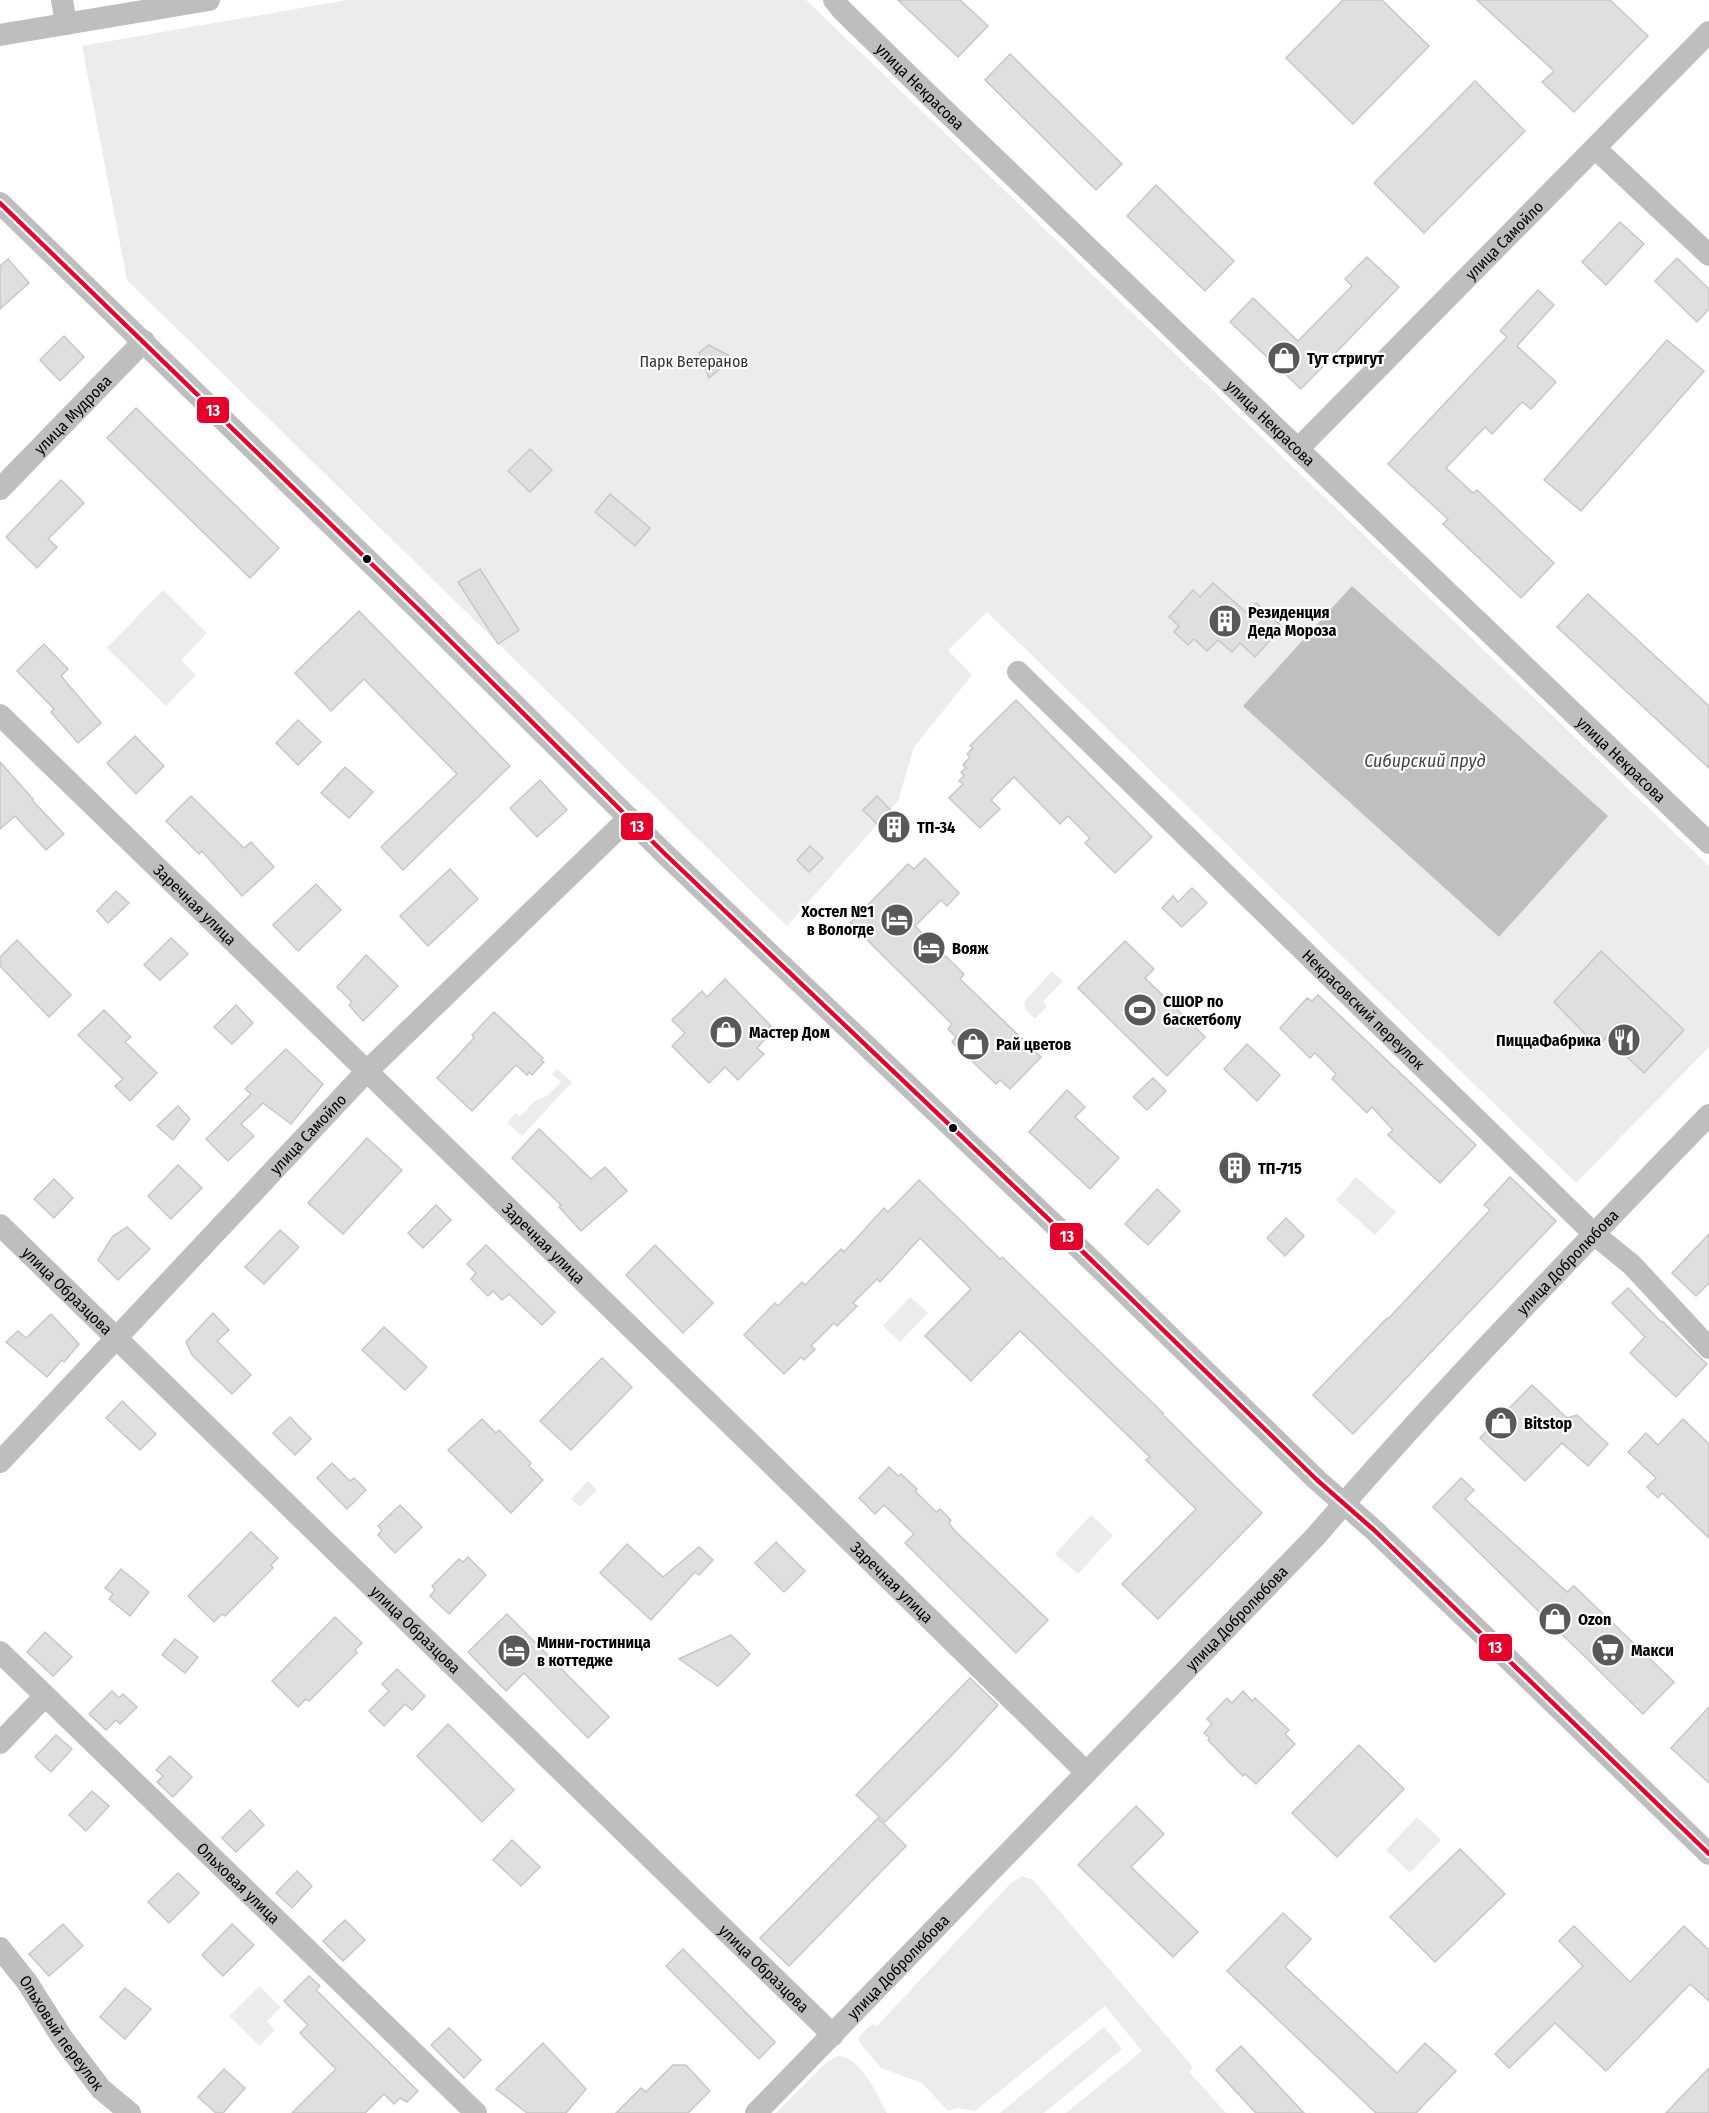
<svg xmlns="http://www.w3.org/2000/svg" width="1709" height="2113" viewBox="0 0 1709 2113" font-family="'Fira Sans Condensed',sans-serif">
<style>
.green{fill:#ececec}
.water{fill:#bfbfbf}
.building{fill:#dfdfdf;stroke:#c7c7c7;stroke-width:1.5}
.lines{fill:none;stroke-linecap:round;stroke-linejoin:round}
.minor{stroke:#bebebe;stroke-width:22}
.bus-1-casing{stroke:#fff;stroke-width:9}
.bus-1{stroke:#e4002b;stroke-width:4.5}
.bus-dot{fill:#000;stroke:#fff;stroke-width:2}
.labels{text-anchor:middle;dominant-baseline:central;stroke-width:4.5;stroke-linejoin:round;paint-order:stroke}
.street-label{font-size:16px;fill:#000;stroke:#fff}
.poi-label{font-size:16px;font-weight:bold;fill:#000;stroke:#fff;text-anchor:start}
.park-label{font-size:16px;fill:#333;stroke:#fff}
.water-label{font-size:18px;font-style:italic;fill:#444;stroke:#fff}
.line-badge{stroke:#fff;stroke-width:2}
.badge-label{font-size:16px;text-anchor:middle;font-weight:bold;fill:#fff}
</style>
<rect width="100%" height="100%" fill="#fff"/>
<g class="green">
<path d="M347,0H806L1709,866V1047L1576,1183L987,612L948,650L972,675L914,747L898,801L787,926L127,280L82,46Z"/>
<path d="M163,590L207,633L181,660L196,675L166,706L107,648Z"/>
<path d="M1052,971L1063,981L1044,1000L1046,1007L1035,1019L1026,1010L1024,1002Z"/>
<path d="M557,1069L572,1082L522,1136L507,1122L516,1113L520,1117L536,1100L547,1096L561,1082L552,1074Z"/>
<path d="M1356,1177L1396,1212L1375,1235L1336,1200Z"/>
<path d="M910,1297L928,1313L900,1342L883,1326Z"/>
<path d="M588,1481L597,1490L580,1507L571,1499Z"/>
<path d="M1091,1515L1113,1535L1078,1574L1055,1554Z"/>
<path d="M1417,1817L1441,1840L1410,1873L1386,1850Z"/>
<path d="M1022,1876L1033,1880L1193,2067L1189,2072L1226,2113H1066L1142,2051L1105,2006L975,2111L957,2108L948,2111L922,2083L881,2068L859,2042V2037L868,2027L874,2024L877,2026L1011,1883Z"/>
<path d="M259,1986L281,2007L267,2021L275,2030L259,2046L229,2016Z"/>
<path d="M1104,2027L1122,2049L1044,2113H1000Z"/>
<path d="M838,2056C863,2058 876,2094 887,2113H776L827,2062Z"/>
</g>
<path class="water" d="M1352,586L1608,816L1499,937L1243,706Z"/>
<g class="building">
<path d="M898,0H960L988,26L958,57Z"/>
<path d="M1343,0H1382L1429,46L1353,124L1286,58Z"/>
<path d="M1477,0H1610L1648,36L1574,112L1542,82L1554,71Z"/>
<path d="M1010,54L1122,164L1096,190L985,80Z"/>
<path d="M1475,81L1525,131L1424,233L1374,183Z"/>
<path d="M1156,185L1234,261L1205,291L1127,216Z"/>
<path d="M1620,222L1644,244L1606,285L1582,262Z"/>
<path d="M1367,257L1399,287L1301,389L1230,322L1253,298L1298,341L1352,286L1345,279Z"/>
<path d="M1677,258L1709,289V309L1697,322L1655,281Z"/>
<path d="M8,259L29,283L0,309V266Z"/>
<path d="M1538,290L1554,305L1517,346L1556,382L1531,409L1522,402L1492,434L1485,427L1446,468L1473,493L1477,490L1554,563L1521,598L1443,524L1448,519L1388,464L1507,337L1500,331Z"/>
<path d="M64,336L84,357L60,381L40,360Z"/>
<path d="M1667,340L1704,371L1581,511L1544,480Z"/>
<path d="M709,345L733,358L709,378L699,353Z"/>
<path d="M136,408L279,548L250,578L107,438Z"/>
<path d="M530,449L552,470L530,492L508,471Z"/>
<path d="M61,480L84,503L48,539L57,547L37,568L6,537Z"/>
<path d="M610,494L650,528L635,546L595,512Z"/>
<path d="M480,569L519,630L498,644L458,582Z"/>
<path d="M1213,583L1247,613L1256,603L1282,627L1255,657L1240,643L1232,652L1218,640L1207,651L1194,639L1188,645L1174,632L1179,626L1169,617L1193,590L1200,597Z"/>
<path d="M1588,594L1709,706V768L1557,627Z"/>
<path d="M359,611L510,766L403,870L381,847L457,774L364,679L331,711L295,673Z"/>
<path d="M44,644L68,669L61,676L101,723L78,743L51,712L54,709L17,671Z"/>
<path d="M1016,700L1152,837L1115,873L1085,843L1090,838L1068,816L1060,824L1014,777L991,800L1000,809L980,828L949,798L963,784L959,781L964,776L961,772L966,768L963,765L970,757L967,754L973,748L970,746Z"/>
<path d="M298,720L321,742L298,765L276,743Z"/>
<path d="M135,736L164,766L136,794L107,763Z"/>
<path d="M0,762L33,799L32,800L64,834L46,850L15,816L0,829Z"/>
<path d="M345,767L373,792L349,818L321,793Z"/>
<path d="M540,780L567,810L537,837L510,808Z"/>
<path d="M191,796L244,848L251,842L274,867L242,896L202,851L199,854L166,821Z"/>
<path d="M877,796L905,825L892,839L863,810Z"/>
<path d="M810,846L823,858L809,872L797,860Z"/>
<path d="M925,858L959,893L947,906L941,900L915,926L964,974L960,979L1041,1057L1010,1089L1000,1080L996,1084L952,1042L956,1037L948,1029L952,1024L850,923L908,864L914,869Z"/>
<path d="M450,869L478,899L428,946L400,916Z"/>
<path d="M316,884L341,910L298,951L273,925Z"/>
<path d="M1192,888L1207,903L1182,927L1162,908L1173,896L1178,902Z"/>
<path d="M116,891L129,903L108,923L97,911Z"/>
<path d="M171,938L188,954L160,980L144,965Z"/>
<path d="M17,940L71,995L49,1017L0,966V957Z"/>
<path d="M1125,941L1154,969L1145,978L1205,1037L1167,1076L1078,988Z"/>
<path d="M1601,951L1684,1030L1644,1073L1606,1037L1598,1047L1554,1002Z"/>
<path d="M366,955L398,986L363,1021L349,1005L352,1002L337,987Z"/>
<path d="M725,979L771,1026L766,1030L770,1034L757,1048L764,1054L738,1080L725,1067L709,1083L672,1046L685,1033L672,1020L702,991L707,997Z"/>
<path d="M1318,995L1476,1145L1440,1183L1388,1135L1393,1130L1372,1107L1367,1113L1332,1079L1336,1074L1315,1053L1310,1058L1280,1028L1307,998L1312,1001Z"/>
<path d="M236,1005L253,1023L232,1044L214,1027Z"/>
<path d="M104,1010L131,1037L125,1042L157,1073L130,1101L115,1086L123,1079L78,1035Z"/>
<path d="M494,1012L543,1058L541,1060L544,1062L532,1075L529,1072L527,1075L516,1065L472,1111L437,1078L474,1038L472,1035Z"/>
<path d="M1247,1044L1280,1075L1257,1101L1224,1069Z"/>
<path d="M286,1049L323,1084L291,1124L263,1103L241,1124L254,1136L228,1161L206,1139L251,1094L245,1089Z"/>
<path d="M1153,1078L1166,1091L1147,1110L1133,1097Z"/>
<path d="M1067,1090L1085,1107L1075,1117L1119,1158L1090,1189L1029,1132Z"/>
<path d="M178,1106L190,1119L173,1140L157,1126Z"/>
<path d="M539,1129L591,1179L605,1167L627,1191L581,1231L559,1207L561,1205L512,1158Z"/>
<path d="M367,1138L402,1170L343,1234L308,1203Z"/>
<path d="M1237,1151L1252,1165L1232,1185L1218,1171Z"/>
<path d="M178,1165L202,1188L171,1219L148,1196Z"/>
<path d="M1510,1177L1556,1221L1353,1434L1313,1395L1387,1318L1388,1319L1490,1210L1484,1205Z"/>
<path d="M54,1179L73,1198L54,1218L34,1199Z"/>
<path d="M919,1180L1000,1259L1002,1257L1163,1413L1162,1414L1262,1513L1158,1619L1122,1584L1196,1509L1146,1460L1150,1457L1020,1331L971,1381L925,1336L971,1289L920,1238L880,1282L877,1279L853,1303L857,1306L837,1326L834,1323L811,1346L815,1349L804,1360L801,1357L784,1374L744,1335L775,1303L778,1306L802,1282L805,1285L841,1249L844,1252L884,1208L888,1212Z"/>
<path d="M1157,1189L1180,1211L1148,1245L1125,1224Z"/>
<path d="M436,1205L451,1220L423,1248L408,1233Z"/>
<path d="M1286,1218L1304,1236L1285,1256L1267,1238Z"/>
<path d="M127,1227L150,1249L118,1280L98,1260L112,1237Z"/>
<path d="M280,1230L299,1247L264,1284L245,1267Z"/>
<path d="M1709,1234V1283L1696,1296L1672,1273Z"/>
<path d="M486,1245L555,1312L542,1325L509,1294L502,1300L493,1291L488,1296L471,1279L476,1273L467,1264Z"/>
<path d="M655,1245L713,1303L683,1333L626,1275Z"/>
<path d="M1628,1288L1661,1322L1662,1321L1707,1364L1676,1397L1630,1353L1645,1337L1612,1303Z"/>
<path d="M213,1313L229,1330L217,1341L251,1375L232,1394L192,1355L186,1342Z"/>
<path d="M51,1314L79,1344L64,1362L62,1360L47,1377L6,1342L18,1331L26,1338Z"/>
<path d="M384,1327L427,1367L405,1390L362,1350Z"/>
<path d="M602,1358L632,1387L571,1450L540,1421Z"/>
<path d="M1532,1385L1567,1418L1577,1415L1608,1444L1588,1466L1562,1443L1525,1481L1480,1438Z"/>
<path d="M122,1401L156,1434L140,1450L106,1418Z"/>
<path d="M290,1417L311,1439L295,1455L273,1433Z"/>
<path d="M482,1419L496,1433L499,1430L531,1463L529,1466L543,1480L511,1513L448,1450Z"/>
<path d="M1683,1419L1709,1444V1538L1662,1493L1658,1498L1647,1487L1656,1478L1628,1452L1646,1433L1658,1445Z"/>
<path d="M332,1463L350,1481L354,1478L366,1490L347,1509L317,1478Z"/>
<path d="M889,1467L898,1476L901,1474L917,1489L915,1491L936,1512L940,1509L951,1520L949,1523L954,1530L1048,1620L1016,1653L905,1543L914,1534L884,1505L875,1514L859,1498Z"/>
<path d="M1461,1478L1474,1490L1465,1499L1567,1592L1574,1586L1674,1682L1643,1714L1433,1507Z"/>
<path d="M400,1505L422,1527L395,1553L378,1535L382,1530L378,1526Z"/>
<path d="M251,1532L278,1558L271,1565L273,1568L225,1616L222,1614L214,1622L188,1596Z"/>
<path d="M776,1542L805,1571L784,1592L755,1563Z"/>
<path d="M627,1544L663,1577L699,1547L713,1560L699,1575L695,1572L651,1620L600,1573Z"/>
<path d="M468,1557L486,1575L449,1614L430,1596L435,1590L432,1586L459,1559L463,1562Z"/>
<path d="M121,1569L149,1592L130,1616L109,1599L113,1594L105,1588Z"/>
<path d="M507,1614L609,1717L588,1738L524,1673L506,1691L468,1652Z"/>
<path d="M335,1617L362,1643L355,1650L357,1653L309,1701L306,1699L298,1707L272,1681Z"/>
<path d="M45,1632L72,1657L53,1676L27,1652Z"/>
<path d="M731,1635L750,1654L718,1686L679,1659Z"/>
<path d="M175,1639L198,1657L185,1673L162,1655Z"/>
<path d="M397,1669L425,1696L412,1710L405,1704L384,1726L369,1711L389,1691L382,1684Z"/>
<path d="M970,1678L998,1705L953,1754L885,1822L856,1795Z"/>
<path d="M112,1691L119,1698L123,1694L137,1707L120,1724L116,1720L106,1730L89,1714Z"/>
<path d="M1243,1691L1252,1701L1255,1698L1289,1730L1285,1734L1295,1744L1256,1784L1245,1774L1243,1776L1230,1763L1208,1740L1210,1738L1204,1733L1212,1724L1207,1719L1227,1698L1232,1703Z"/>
<path d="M1709,1707V1783L1671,1748Z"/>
<path d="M448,1724L514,1790L482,1822L417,1756Z"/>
<path d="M56,1735L72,1749L51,1772L35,1757Z"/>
<path d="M1359,1745L1404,1789L1337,1857L1292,1813Z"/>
<path d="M170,1756L192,1777L173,1797L157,1782L163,1776L156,1770Z"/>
<path d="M92,1791L109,1806L86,1831L69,1815Z"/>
<path d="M1136,1806L1164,1834L1131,1867L1198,1932L1173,1957L1078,1865Z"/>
<path d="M250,1810L264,1825L236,1852L222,1838Z"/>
<path d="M878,1818L906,1846L789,1966L760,1938Z"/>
<path d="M512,1840L540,1867L521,1886L493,1860Z"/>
<path d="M1460,1849L1505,1894L1435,1962L1390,1917Z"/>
<path d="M297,1871L312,1886L292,1908L276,1893Z"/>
<path d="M178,1873L199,1893L169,1923L148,1902Z"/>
<path d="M1283,1913L1311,1939L1285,1967L1397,2073L1425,2043L1456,2071L1416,2113H1376L1227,1971Z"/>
<path d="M345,1920L365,1940L343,1961L323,1941Z"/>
<path d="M63,1924L83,1946L49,1976L29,1954Z"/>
<path d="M232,1924L254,1945L223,1976L202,1955Z"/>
<path d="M1574,1926L1630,1982L1684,1926L1709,1950V2001L1690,1984L1606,2071L1555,2023L1509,2068L1495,2054L1583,1966L1559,1941Z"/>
<path d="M683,1949L775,2042L759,2059L666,1966Z"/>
<path d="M309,1976L320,1986L316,1990L418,2091L407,2102L400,2098L394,2104L384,2094L365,2113H292L336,2069L300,2033L308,2025L284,2001Z"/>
<path d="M125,1988L151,2009L125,2039L100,2017Z"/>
<path d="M449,2028L481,2060L464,2078L431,2045Z"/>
<path d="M543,2043L586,2089L566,2113H527L496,2089Z"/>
<path d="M1241,2046L1304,2113H1256L1216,2070Z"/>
<path d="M673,2065H686L710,2091L688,2113H616L641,2088L646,2092Z"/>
<path d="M1709,2068V2113H1666Z"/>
<path d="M224,2069L245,2088L223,2113H216L198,2097Z"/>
</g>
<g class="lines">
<g class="minor">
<path d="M62,0L66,24"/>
<path id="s1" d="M834,0L842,10L934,100L1709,843"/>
<path d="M0,35L209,0"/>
<path d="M1595,148L1709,255"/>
<path d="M0,203L417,608L665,854L1082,1251L1317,1480L1374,1530L1502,1653L1709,1854"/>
<path id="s2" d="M1299,448L1709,32"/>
<path id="s3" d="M0,489L144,341"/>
<path id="s4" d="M1018,672L1594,1234L1632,1265L1709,1348"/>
<path id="s5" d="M0,715L750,1443L1086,1772"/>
<path id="s6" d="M0,1225L833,2035"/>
<path id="s7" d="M0,1462L366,1072L629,818"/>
<path id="s8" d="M0,1652L476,2113"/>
<path d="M0,1743L44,1697"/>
<path id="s9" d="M0,1948L27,1982L63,2039L101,2089L130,2113"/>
<path id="s10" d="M756,2113L1316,1536C1441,1390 1576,1253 1709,1115"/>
</g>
<defs>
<path id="bus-1" d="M0,203L417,608L665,854L1082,1251L1317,1480L1374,1530L1709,1854"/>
</defs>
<use href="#bus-1" class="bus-1-casing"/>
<use href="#bus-1" class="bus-1"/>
</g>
<defs>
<symbol id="shop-disc" viewBox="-11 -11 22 22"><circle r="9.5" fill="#595959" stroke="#fff"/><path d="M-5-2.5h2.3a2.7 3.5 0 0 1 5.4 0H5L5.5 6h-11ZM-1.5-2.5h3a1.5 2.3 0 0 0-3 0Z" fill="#fff"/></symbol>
<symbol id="building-disc" viewBox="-11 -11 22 22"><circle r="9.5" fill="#595959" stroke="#fff"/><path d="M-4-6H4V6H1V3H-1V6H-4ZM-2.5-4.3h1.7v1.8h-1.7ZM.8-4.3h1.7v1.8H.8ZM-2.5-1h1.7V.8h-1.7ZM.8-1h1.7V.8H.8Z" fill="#fff"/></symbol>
<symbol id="hotel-disc" viewBox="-11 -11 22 22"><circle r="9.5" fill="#595959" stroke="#fff"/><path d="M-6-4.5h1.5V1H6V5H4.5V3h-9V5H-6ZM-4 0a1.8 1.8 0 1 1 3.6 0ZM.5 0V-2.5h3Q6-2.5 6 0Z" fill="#fff"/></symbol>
<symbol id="stadium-disc" viewBox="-11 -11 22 22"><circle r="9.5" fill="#595959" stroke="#fff"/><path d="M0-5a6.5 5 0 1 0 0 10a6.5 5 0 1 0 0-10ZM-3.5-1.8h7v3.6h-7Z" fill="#fff"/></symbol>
<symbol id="restaurant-disc" viewBox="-11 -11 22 22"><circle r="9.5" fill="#595959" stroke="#fff"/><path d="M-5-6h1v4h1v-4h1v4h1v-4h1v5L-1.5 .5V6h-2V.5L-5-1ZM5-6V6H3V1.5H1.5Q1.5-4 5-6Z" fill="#fff"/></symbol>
<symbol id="supermarket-disc" viewBox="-11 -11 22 22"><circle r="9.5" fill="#595959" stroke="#fff"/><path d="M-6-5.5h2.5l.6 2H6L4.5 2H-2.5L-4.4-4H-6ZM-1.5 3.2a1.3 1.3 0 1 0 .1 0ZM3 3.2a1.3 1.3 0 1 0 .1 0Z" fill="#fff"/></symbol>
</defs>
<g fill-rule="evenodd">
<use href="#shop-disc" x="1265" y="339" width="38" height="38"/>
<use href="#building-disc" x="1206" y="602" width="38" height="38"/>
<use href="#building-disc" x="875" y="808" width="38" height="38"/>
<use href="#hotel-disc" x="878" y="901" width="38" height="38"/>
<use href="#hotel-disc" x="910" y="929" width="38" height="38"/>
<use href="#stadium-disc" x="1121" y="991" width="38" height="38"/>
<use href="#shop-disc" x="707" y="1013" width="38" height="38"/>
<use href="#restaurant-disc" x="1605" y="1021" width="38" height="38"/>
<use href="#shop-disc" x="954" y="1025" width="38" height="38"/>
<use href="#building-disc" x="1216" y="1149" width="38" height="38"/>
<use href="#shop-disc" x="1482" y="1404" width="38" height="38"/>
<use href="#shop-disc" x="1536" y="1600" width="38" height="38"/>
<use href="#supermarket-disc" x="1589" y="1631" width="38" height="38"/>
<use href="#hotel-disc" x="495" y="1632" width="38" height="38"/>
</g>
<g class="bus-dot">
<circle cx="367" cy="559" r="5"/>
<circle cx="953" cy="1128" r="5"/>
</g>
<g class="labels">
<g class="street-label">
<text stroke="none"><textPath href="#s1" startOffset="122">улица Некрасова</textPath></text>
<text stroke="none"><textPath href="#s2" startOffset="292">улица Самойло</textPath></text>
<text stroke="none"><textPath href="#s3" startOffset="104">улица Мудрова</textPath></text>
<text stroke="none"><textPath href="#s1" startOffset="608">улица Некрасова</textPath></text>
<text stroke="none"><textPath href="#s1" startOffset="1094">улица Некрасова</textPath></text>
<text stroke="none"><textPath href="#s5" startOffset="272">Заречная улица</textPath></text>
<text stroke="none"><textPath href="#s4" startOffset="483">Некрасовский переулок</textPath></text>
<text stroke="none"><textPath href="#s7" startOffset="450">улица Самойло</textPath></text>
<text stroke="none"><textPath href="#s5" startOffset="758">Заречная улица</textPath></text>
<text stroke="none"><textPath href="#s10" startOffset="1176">улица Добролюбова</textPath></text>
<text stroke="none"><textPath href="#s6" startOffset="94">улица Образцова</textPath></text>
<text stroke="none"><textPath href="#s5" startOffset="1244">Заречная улица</textPath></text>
<text stroke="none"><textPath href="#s10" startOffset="690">улица Добролюбова</textPath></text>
<text stroke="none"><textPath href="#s6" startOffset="580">улица Образцова</textPath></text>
<text stroke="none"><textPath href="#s8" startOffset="332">Ольховая улица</textPath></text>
<text stroke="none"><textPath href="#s10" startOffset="204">улица Добролюбова</textPath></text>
<text stroke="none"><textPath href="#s6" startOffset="1066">улица Образцова</textPath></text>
<text stroke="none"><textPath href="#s9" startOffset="105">Ольховый переулок</textPath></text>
</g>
<g class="poi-label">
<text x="1307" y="358">Тут стригут</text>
<text x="1248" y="612">Резиденция<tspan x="1248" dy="18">Деда Мороза</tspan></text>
<text x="917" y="827">ТП-34</text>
<text x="874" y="911" text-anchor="end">Хостел №1<tspan x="874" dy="18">в Вологде</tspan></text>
<text x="952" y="948">Вояж</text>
<text x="1163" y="1001">СШОР по<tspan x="1163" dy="18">баскетболу</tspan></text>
<text x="749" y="1032">Мастер Дом</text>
<text x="1601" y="1040" text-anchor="end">ПиццаФабрика</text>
<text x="996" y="1044">Рай цветов</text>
<text x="1258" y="1168">ТП-715</text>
<text x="1524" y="1423">Bitstop</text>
<text x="1578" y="1619">Ozon</text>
<text x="537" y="1642">Мини-гостиница<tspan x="537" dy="18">в коттедже</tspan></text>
<text x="1631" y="1650">Макси</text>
</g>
<g class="park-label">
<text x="694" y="361">Парк Ветеранов</text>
</g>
<g class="water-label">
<text x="1425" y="761">Сибирский пруд</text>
</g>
</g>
<g class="line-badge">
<rect x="196" y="396" width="34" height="28" rx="6" fill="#e4002b"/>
<rect x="620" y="812" width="34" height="29" rx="6" fill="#e4002b"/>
<rect x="1049" y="1222" width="35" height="29" rx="6" fill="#e4002b"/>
<rect x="1478" y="1633" width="35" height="29" rx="6" fill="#e4002b"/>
</g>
<g class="badge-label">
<text x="213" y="416">13</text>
<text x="637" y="832">13</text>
<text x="1067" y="1242">13</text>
<text x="1495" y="1653">13</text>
</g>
</svg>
